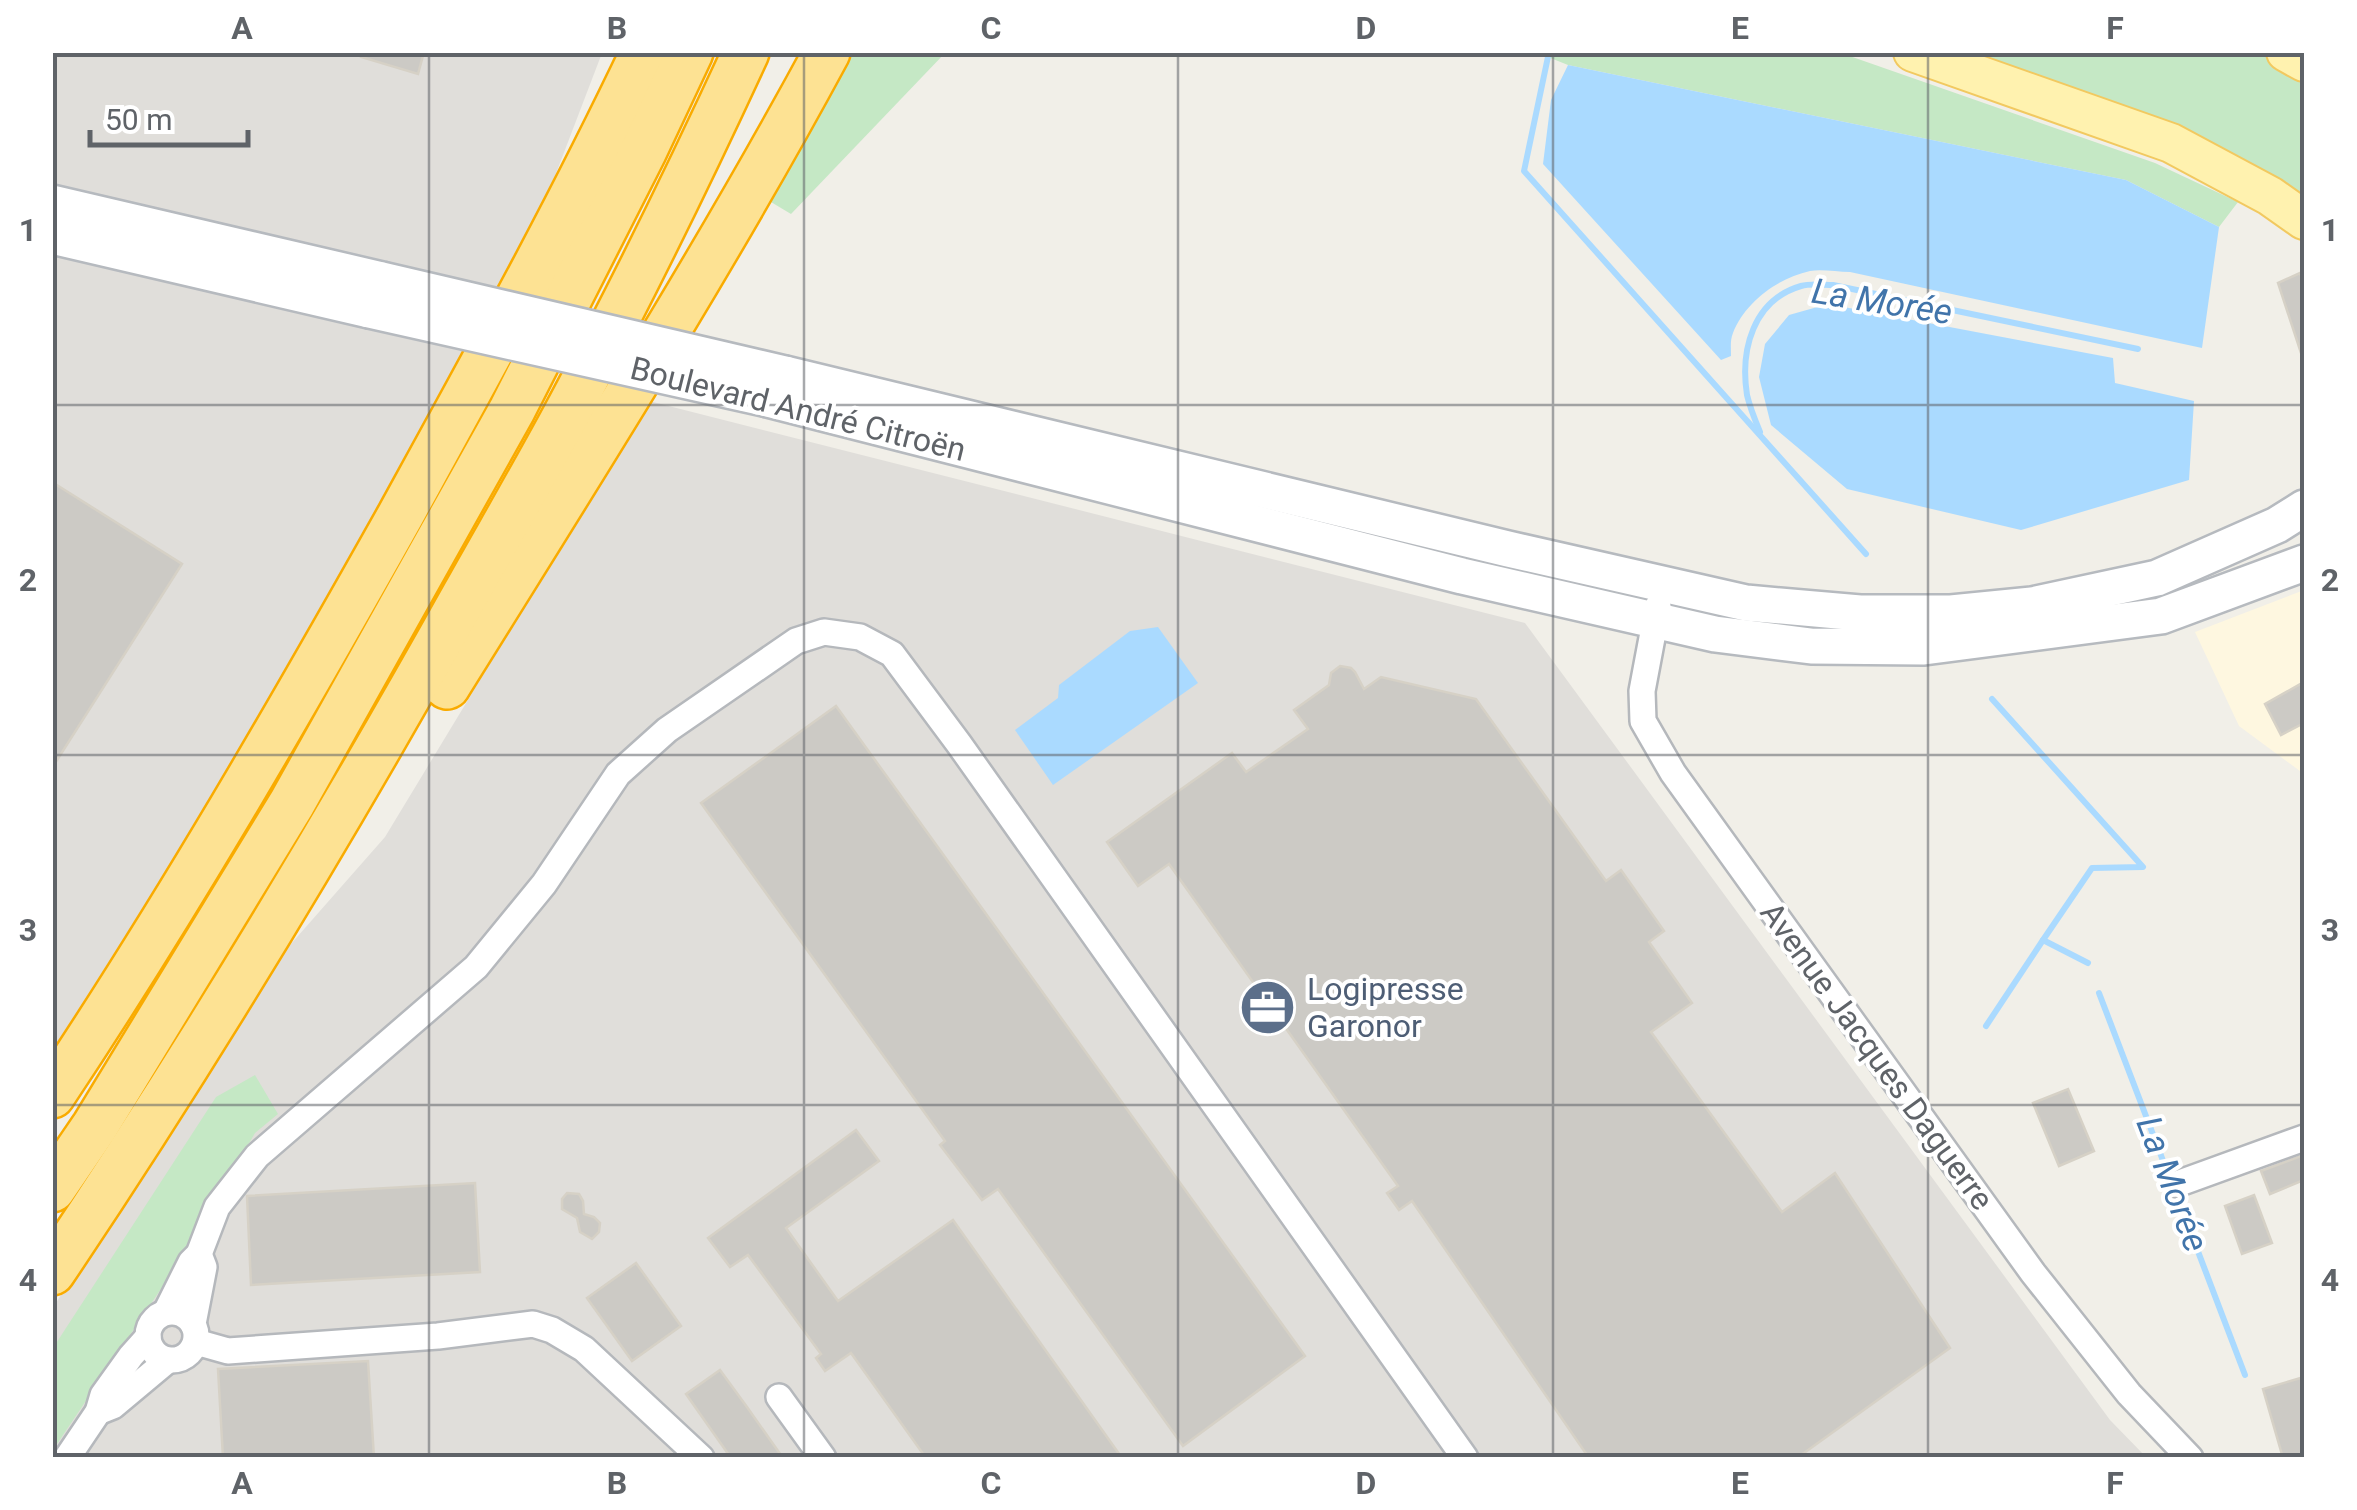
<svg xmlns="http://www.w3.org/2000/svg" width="2357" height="1510" viewBox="0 0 2357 1510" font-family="Roboto,sans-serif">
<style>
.commercial{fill:#fef7e0}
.industrial{fill:#e0deda}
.green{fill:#c5e8c5}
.water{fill:#aadaff}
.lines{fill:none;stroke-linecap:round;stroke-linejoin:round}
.stream{stroke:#aadaff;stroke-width:6}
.building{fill:#cccac5;stroke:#d6d1c6;stroke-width:2.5}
.minor-casing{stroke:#b5b8bc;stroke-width:30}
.secondary-casing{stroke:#b6babf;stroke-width:40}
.primary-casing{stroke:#f2c960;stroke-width:42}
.motorway-casing{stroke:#f9ab00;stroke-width:50}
.minor{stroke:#fff;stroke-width:25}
.secondary{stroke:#fff;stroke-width:35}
.primary{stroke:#fff2af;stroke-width:38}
.motorway{stroke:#fde293;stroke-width:45}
.secondary-bridge-casing{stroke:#b6babf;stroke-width:40;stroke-linecap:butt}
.secondary-bridge{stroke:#fff;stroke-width:35}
.grid{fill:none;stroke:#5f6368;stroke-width:2.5;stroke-opacity:0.55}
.labels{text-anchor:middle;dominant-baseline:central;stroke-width:8;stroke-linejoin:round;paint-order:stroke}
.street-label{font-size:32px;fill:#5f6368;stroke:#fff}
.service-label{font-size:32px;fill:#4e5e75;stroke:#fff;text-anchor:start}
.water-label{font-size:35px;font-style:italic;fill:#4174aa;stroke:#fff}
.neatline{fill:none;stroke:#5f6368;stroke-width:4}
.grid-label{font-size:32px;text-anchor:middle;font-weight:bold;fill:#5f6368}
</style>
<rect width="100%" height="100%" fill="#f1efe8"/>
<path class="commercial" d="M2304,590V774L2239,726L2195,632Z"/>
<g class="industrial">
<path d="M52,53H602L516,278L504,295L53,188Z"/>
<path d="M53,252L476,349L299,664L53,1049Z"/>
<path d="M649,401L1525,623L2110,1420L2146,1457H53L52,1309L283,953L385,837Z"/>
</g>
<g class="green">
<path d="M840,53H945L791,214L766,199Z"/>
<path d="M1538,53H1841L2155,163L2238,202L2219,227L2126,180L1568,65Z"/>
<path d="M1953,53H2259L2304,76V202Z"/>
<path d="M255,1075L278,1114L255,1133L185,1253L53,1450V1348L216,1097Z"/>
</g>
<g class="water">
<path d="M1568,65L2126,180L2219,227L2202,348L1850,272C1837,272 1822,269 1810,271C1778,278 1745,302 1733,333C1730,340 1731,348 1731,356L1721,360L1543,164L1551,100Z"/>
<path d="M1828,304L2113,358L2115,383L2194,401L2189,480L2021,530L1847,489L1771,425L1759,377L1765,344L1789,315Z"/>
<path d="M1158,627L1198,683L1053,785L1015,730L1058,698L1059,685L1130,631Z"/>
</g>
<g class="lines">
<g class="stream">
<path d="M1549,52L1524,171L1866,554"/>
<path d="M1760,432C1755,420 1750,408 1747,395C1740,350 1753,300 1801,286C1811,283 1823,285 1833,285L2138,349"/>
<path d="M1992,699L2143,867L2092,868L2043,940L2088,963"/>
<path d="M2099,993L2170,1179"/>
<path d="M1986,1026L2043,940"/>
<path d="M2175,1191L2245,1375"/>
</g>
</g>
<g class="building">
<path d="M362,52H424L418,74L361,57Z"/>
<path d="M2300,273L2304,284V353H2301L2278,283Z"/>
<path d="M52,482L182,564L52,768Z"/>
<path d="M1340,666L1351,668L1355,672L1364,689L1381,677L1476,699L1606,881L1621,870L1664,931L1649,942L1692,1003L1651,1032L1782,1212L1835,1173L1950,1348L1797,1458H1589L1412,1201L1399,1210L1387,1193L1398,1186L1169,864L1138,886L1107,842L1232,753L1246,772L1308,729L1294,710L1329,685L1331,673Z"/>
<path d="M2304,682V723L2281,735L2265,704Z"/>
<path d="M836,706L1305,1356L1183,1446L998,1189L982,1200L940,1145L945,1141L701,803Z"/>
<path d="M2068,1089L2094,1151L2059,1166L2033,1103Z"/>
<path d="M856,1130L879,1161L786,1228L838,1301L953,1220L1122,1458H926L851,1353L825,1371L816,1358L821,1354L748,1255L730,1267L708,1238Z"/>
<path d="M2304,1155V1180L2270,1194L2261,1171Z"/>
<path d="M475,1183L480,1272L251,1285L247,1196Z"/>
<path d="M567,1193L579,1194L583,1201L584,1214L594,1217L600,1223L599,1232L592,1239L580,1232L577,1218L562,1209V1199Z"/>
<path d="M2254,1195L2272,1243L2242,1254L2225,1206Z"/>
<path d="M636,1263L681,1326L632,1361L587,1298Z"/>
<path d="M368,1361L374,1458H223L218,1369Z"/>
<path d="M720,1370L747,1407L783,1458H731L686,1394Z"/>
<path d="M2304,1377V1458H2283L2263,1389Z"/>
</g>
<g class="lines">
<defs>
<g id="minor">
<path d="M1658,606L1642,691L1643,721L1673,773L2033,1273L2129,1394L2190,1458"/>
<path d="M2177,1184L2304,1138"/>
<circle cx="172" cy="1336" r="24"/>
<path d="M166,1312L191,1262L199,1254L217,1207L257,1156L476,967L544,884L618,774L667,730L796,641L824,632L860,637L892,654L959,744L1465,1458"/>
<path d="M193,1324L204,1267L199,1254"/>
<path d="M196,1342L228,1351L438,1336L533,1324L552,1330L584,1349L701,1458"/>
<path d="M779,1397L823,1458"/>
<path d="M98,1412L113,1406L168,1360"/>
<path d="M67,1458L98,1412L103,1395L131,1356L148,1337"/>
</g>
<g id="secondary">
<path d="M52,203L382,280"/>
<path d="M52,236L369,310"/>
<path d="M785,374L1508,549L1746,603L1860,613H1951L2032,605L2157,578L2277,525L2304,508"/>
<path d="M768,399L1462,576L1715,634L1811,646L1924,647L2161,616L2304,563"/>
</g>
<g id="primary">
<path d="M1913,52L2171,143L2270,196L2304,220"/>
<path d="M2286,52L2304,62"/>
</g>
<g id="motorway">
<path d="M447,686C577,477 710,269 827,52"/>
<path d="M52,1095C177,907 290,712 400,516C484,363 569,210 644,52"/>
<path d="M52,1189L95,1126L292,803L512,410L644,150L690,52"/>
<path d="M52,1272C200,1052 336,826 465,595C502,529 540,464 575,398C636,284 692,169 746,52"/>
</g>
</defs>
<use href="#minor" class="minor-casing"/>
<use href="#secondary" class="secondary-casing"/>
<use href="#primary" class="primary-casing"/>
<use href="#motorway" class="motorway-casing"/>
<use href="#minor" class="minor"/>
<use href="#secondary" class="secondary"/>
<use href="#primary" class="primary"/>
<use href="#motorway" class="motorway"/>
<defs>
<g id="secondary-bridge">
<path d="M382,280L785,374"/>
<path d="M369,310L768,399"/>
</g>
</defs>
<use href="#secondary-bridge" class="secondary-bridge-casing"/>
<use href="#secondary-bridge" class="secondary-bridge"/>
</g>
<path class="grid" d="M429,52V1458M804,52V1458M1178,52V1458M1553,52V1458M1928,52V1458M52,405H2304M52,755H2304M52,1105H2304"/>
<defs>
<symbol id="office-disc" viewBox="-11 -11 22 22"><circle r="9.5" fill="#5c6f8a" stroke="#fff"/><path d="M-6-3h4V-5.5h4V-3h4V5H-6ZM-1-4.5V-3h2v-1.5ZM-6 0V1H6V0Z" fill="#fff"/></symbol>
</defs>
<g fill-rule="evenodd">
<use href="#office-disc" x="1236" y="976" width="63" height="63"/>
</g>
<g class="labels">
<g class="street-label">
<text transform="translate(798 409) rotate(14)">Boulevard André Citroën</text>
<text transform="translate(1877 1056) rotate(54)">Avenue Jacques Daguerre</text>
</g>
<g class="service-label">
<text x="1307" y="989">Logipresse<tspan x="1307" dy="37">Garonor</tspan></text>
</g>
<g class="water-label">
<text transform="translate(1882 302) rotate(9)">La Morée</text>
<text transform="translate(2172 1184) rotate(69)">La Morée</text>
</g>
</g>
<rect width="2357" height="1510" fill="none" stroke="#ffffff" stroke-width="110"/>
<path d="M90 130v15h158v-15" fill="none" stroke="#5f6368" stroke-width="5"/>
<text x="105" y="130" font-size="30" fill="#5f6368" stroke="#ffffff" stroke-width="8" paint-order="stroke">50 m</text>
<rect x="55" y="55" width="2247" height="1400" class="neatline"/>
<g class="grid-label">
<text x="242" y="39">A</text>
<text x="617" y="39">B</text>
<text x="991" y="39">C</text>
<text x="1366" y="39">D</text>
<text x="1740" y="39">E</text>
<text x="2115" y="39">F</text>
<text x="28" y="241">1</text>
<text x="2330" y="241">1</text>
<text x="28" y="591">2</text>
<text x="2330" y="591">2</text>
<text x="28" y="941">3</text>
<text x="2330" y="941">3</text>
<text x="28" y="1291">4</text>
<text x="2330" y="1291">4</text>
<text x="242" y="1494">A</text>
<text x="617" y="1494">B</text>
<text x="991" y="1494">C</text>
<text x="1366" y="1494">D</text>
<text x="1740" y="1494">E</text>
<text x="2115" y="1494">F</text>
</g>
</svg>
